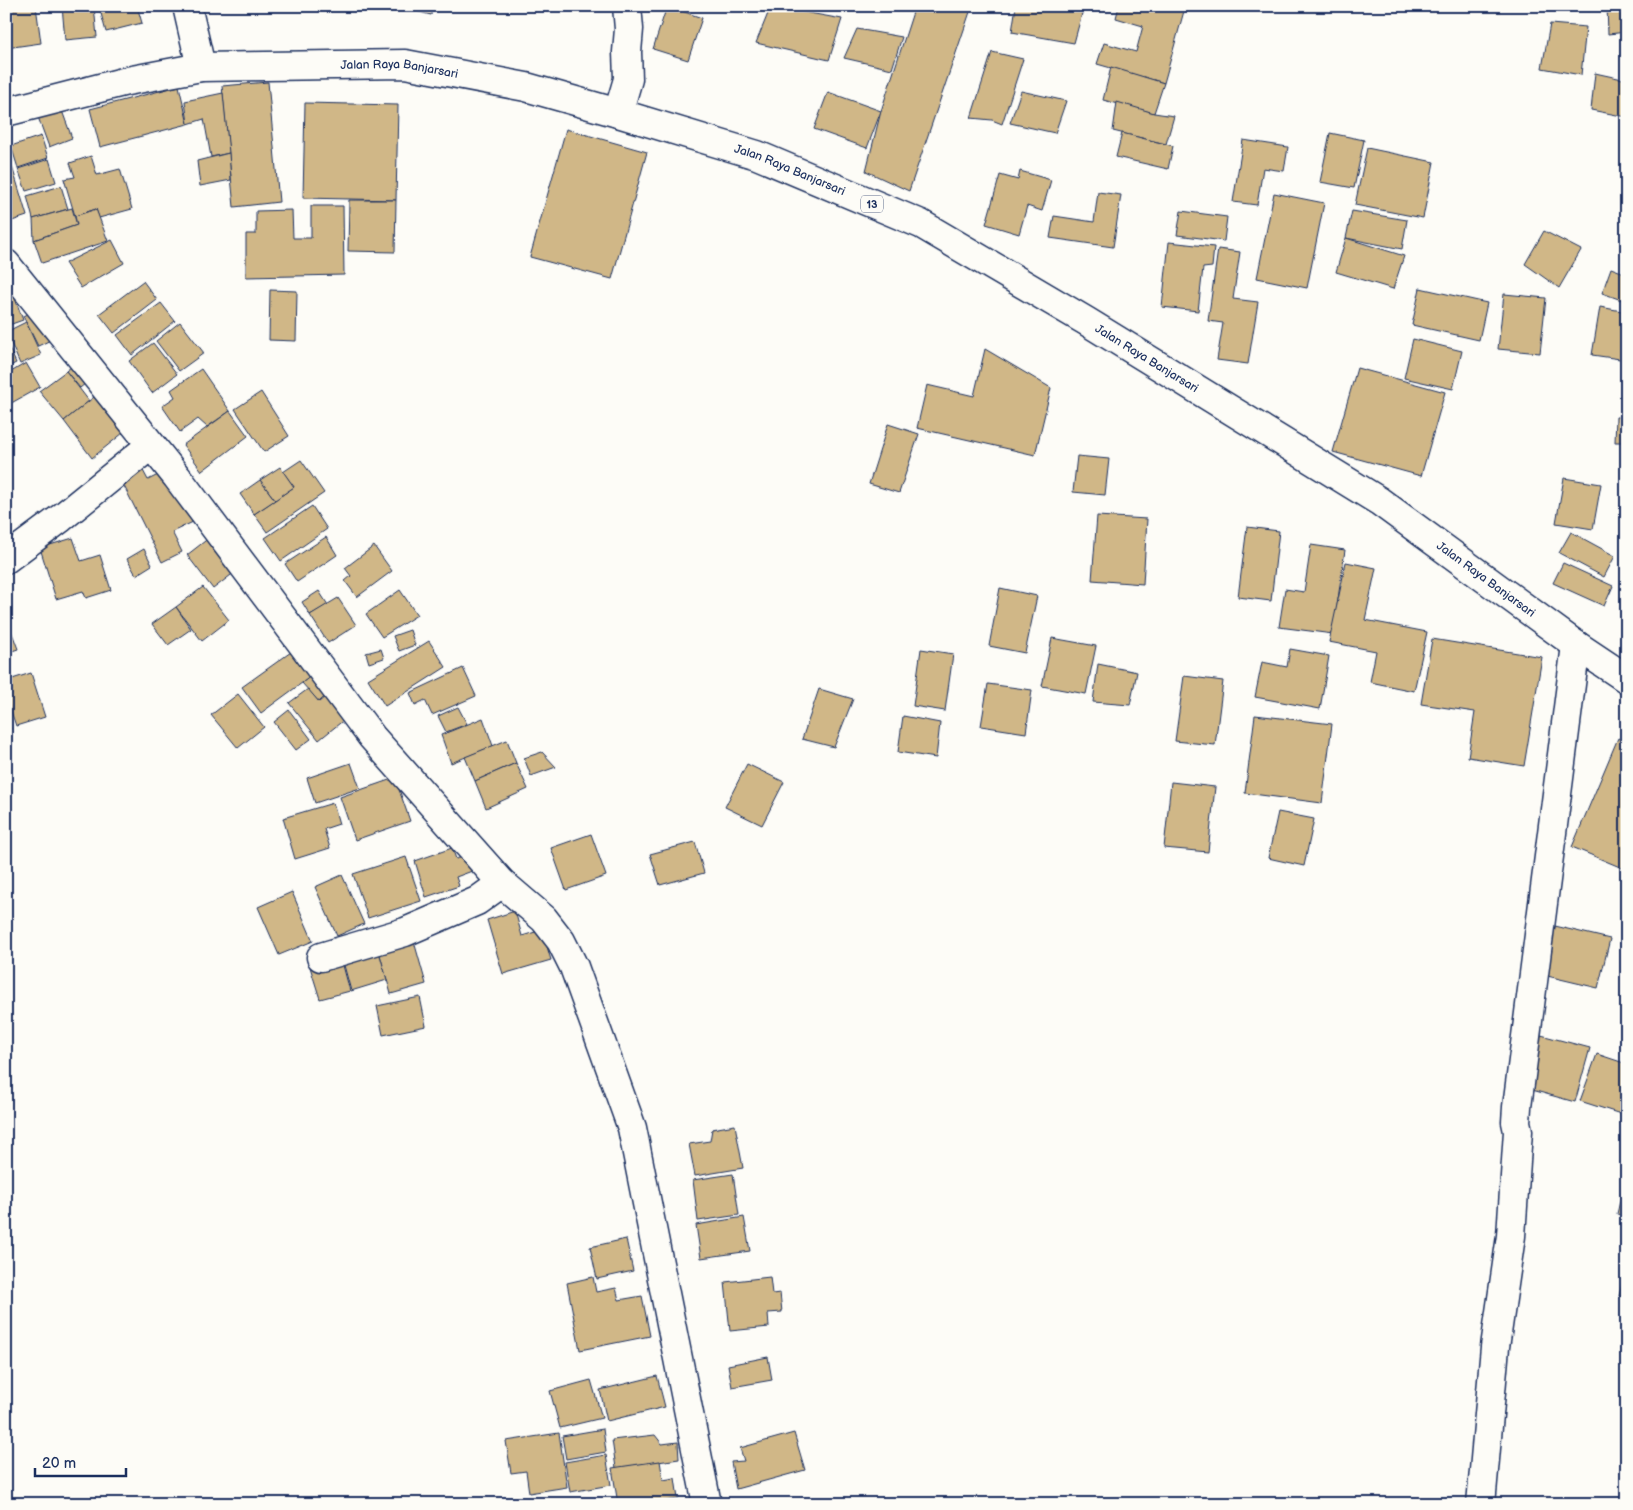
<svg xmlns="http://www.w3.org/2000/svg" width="1633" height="1510" viewBox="0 0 1633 1510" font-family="'Balsamiq Sans',sans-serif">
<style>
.building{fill:#d0b787;stroke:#1b2f5e}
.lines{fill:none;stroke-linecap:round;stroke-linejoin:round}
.minor-casing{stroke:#1b2f5e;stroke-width:31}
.trunk-casing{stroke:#1b2f5e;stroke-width:31}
.minor{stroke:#fdfcf7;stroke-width:28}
.trunk{stroke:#fdfcf7;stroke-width:28}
.labels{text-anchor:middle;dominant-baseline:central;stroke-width:5;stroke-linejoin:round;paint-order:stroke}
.shield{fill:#fdfcf7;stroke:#5f6c8c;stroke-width:1}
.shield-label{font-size:11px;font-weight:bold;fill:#1b2f5e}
.street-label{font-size:12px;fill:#1b2f5e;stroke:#fdfcf7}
</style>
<rect width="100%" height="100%" fill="#fdfcf7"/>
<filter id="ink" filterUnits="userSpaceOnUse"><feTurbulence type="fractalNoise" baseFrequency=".02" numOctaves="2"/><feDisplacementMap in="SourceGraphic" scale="10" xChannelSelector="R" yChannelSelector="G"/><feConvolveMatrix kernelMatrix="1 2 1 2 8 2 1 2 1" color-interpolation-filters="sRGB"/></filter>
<g filter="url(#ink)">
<g class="building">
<path d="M6,6H36L41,43L6,48Z"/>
<path d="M62,6H94L97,37L65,40Z"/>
<path d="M99,6H137L142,23L106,32Z"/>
<path d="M396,6H433L431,15Z"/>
<path d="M667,6L702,18L688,60L653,49Z"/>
<path d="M771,6L842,19L829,60L756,43Z"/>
<path d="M915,6H972L909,191L866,171L881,111Z"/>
<path d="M1016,6H1084L1074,43L1012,32Z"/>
<path d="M1119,6H1168L1184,11L1164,83L1097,64L1104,43L1136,52L1143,26L1116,18Z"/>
<path d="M1567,6H1591L1590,11Z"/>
<path d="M1607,6H1627V32L1608,34Z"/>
<path d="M1550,24L1586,27L1581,75L1542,68Z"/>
<path d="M857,29L902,37L892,69L844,58Z"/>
<path d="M992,52L1023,59L1002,124L992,120L971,118Z"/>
<path d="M1111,67L1164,83L1154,113L1103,100Z"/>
<path d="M1595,73L1627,80V117L1591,110Z"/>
<path d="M268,82L279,202L234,207L222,86Z"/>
<path d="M179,86L188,124L100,147L90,109Z"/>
<path d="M1021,91L1066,101L1055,133L1010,123Z"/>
<path d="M828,92L881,111L867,148L814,129Z"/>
<path d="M223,93L229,153L211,157L204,119L188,124L185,101Z"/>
<path d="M1117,102L1154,113L1174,116L1166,144L1113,131Z"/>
<path d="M305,103L398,105L396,200L303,198Z"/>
<path d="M61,108L72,138L49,147L38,117Z"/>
<path d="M566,129L647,152L612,279L530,257Z"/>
<path d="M1122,133L1173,146L1168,169L1116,157Z"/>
<path d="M1330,133L1364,140L1354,188L1320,182Z"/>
<path d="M41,136L48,158L18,168L11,146Z"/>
<path d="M1243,140L1288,147L1284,171L1263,168L1257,205L1233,202Z"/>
<path d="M1367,148L1434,162L1423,218L1355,205Z"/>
<path d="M229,153L231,180L200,186L197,161Z"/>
<path d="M91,156L97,175L120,169L132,209L99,218L96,209L75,216L64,179L75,177L70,163Z"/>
<path d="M49,159L56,182L26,191L18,169Z"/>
<path d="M10,160L27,216L6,223V161Z"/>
<path d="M1020,171L1051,180L1042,211L1027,206L1019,234L986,224L1000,175L1018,180Z"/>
<path d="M61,186L68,209L33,219L27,196Z"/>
<path d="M1098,192L1121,195L1113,247L1050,238L1054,216L1094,222Z"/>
<path d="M1274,193L1324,203L1307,288L1257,278Z"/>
<path d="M349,200H396L395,252L348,251Z"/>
<path d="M311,206H343L344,275L246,277V234H256V211L292,210L293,238H311Z"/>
<path d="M72,208L77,225L34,240L33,219Z"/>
<path d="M96,209L108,241L42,263L34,240L77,225L75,216Z"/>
<path d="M1181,211L1227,217L1224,241L1177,235Z"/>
<path d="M1352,211L1407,220L1402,249L1346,238Z"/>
<path d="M1544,231L1581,250L1559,288L1525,264Z"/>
<path d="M1346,238L1404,256L1393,289L1336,272Z"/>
<path d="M112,240L124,263L81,288L65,263Z"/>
<path d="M1169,242L1214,247L1212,267L1203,268L1198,311L1162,307Z"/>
<path d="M1218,249L1240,252L1233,299L1258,302L1248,364L1217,360L1223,323L1208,321Z"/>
<path d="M1611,268L1627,274V302L1602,293Z"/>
<path d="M143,281L157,300L114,333L99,314Z"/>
<path d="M1420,288L1487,303L1479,340L1412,325Z"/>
<path d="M270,290L297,291L296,341L269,340Z"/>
<path d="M13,293L23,320L6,326V295Z"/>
<path d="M1504,294L1546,298L1540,353L1498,349Z"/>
<path d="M161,303L175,321L132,355L117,335Z"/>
<path d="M40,307L55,338L38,346L23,316Z"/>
<path d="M1600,307L1627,312V360L1592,355Z"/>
<path d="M26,322L41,355L20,364L6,332Z"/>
<path d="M180,322L204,353L179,371L156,341Z"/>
<path d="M1413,339L1462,351L1453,389L1404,378Z"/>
<path d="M6,341L16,363L6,368Z"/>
<path d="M153,343L177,374L152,393L129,361Z"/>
<path d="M985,349L1051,388L1035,455L917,428L927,385L974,396Z"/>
<path d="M77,362L91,379L80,388L66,371Z"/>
<path d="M26,363L40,387L6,406V375Z"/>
<path d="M1357,368L1445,392L1421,476L1333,452Z"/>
<path d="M201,369L230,411L207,427L198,419L180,432L162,406L175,397L171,390Z"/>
<path d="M66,371L89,401L64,421L39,391Z"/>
<path d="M261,392L289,436L264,452L235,409Z"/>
<path d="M94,397L123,433L92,458L64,421Z"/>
<path d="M230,411L248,436L202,471L183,445Z"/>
<path d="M1616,417H1627V468H1625L1626,442H1615Z"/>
<path d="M888,424L919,434L899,493L869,484Z"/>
<path d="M1077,456L1109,459L1105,495L1073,492Z"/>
<path d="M301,460L324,493L267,532L254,514L294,487L283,472Z"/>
<path d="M140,465L148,480L168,470L195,521L172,532L182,552L162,562L119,476Z"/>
<path d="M280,467L294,487L275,500L260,480Z"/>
<path d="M1564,478L1601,484L1593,529L1556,523Z"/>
<path d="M260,480L275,500L254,514L240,494Z"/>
<path d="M312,506L327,529L281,561L265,538Z"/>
<path d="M1097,516L1147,519L1143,584L1092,580Z"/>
<path d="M1247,527L1279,531L1271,601L1238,597Z"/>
<path d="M1571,532L1615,556L1604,577L1559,553Z"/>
<path d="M214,534L240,568L213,589L187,555Z"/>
<path d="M326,537L337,555L297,582L285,564Z"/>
<path d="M73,538L81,561L100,555L111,590L86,598L83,591L56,599L40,548Z"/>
<path d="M1311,545L1345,550L1333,634L1279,627L1285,589L1304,592Z"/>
<path d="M374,546L392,571L357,597L345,581L351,576L345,568Z"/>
<path d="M144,549L152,565L136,575L127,559Z"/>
<path d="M1346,562L1376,568L1365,620L1427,632L1414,691L1370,682L1376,651L1329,642Z"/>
<path d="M1563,563L1613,586L1604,606L1553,583Z"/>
<path d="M203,587L229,620L202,641L176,607Z"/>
<path d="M1000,588L1037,596L1025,653L989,646Z"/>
<path d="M400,590L417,615L382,637L366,614Z"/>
<path d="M319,591L328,605L310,615L302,602Z"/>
<path d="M338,598L356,625L328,643L310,615Z"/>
<path d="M176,607L191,629L168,645L152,624Z"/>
<path d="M6,617L18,649L6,653Z"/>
<path d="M410,630L415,645L399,651L393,636Z"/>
<path d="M1052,638L1096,646L1086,694L1042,686Z"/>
<path d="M1432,639L1542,657L1524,766L1468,757L1475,712L1421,704Z"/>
<path d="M429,641L446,667L385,706L368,679Z"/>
<path d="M381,649L384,658L369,663L366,653Z"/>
<path d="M921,649L953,654L945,711L913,706Z"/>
<path d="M1290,649L1329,656L1320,709L1255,697L1262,662L1287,667Z"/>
<path d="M291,652L310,677L261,713L242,687Z"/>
<path d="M1098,664L1137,672L1130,705L1093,702Z"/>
<path d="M463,668L476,696L432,715L425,700L415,705L410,693Z"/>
<path d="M320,669L335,688L319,702L302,683Z"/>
<path d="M31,673L45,717L16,726L6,697V681Z"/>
<path d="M1184,676L1223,681L1215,745L1175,741Z"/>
<path d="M988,684L1032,690L1026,733L981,726Z"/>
<path d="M308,689L319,702L326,696L345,719L319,740L289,703Z"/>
<path d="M819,689L853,699L834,747L802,739Z"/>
<path d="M238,694L264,727L238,748L211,715Z"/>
<path d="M458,707L467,724L446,732L438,716Z"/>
<path d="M289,710L311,739L296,750L274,722Z"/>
<path d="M6,714L11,729L6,730Z"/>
<path d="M1255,715L1332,724L1322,803L1245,793Z"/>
<path d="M903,716L940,723L936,758L898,752Z"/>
<path d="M483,718L493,746L451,763L441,735Z"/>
<path d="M1618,738L1627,742V870L1572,847Z"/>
<path d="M507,740L516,763L475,781L465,757Z"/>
<path d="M542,752L556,767L531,776L524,758Z"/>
<path d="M351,763L360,788L315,803L307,778Z"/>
<path d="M516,763L528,789L486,808L475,781Z"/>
<path d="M747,764L784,782L762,825L725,807Z"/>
<path d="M395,778L410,821L355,840L340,797Z"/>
<path d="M1171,782L1215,787L1208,852L1164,848Z"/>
<path d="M333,803L339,824L324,829L330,848L295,859L283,818Z"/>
<path d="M1278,812L1314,819L1304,866L1268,858Z"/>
<path d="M591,834L606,876L566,890L551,848Z"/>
<path d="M695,842L704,873L660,885L650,854Z"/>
<path d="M452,848L456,859L467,855L472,871L456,877L459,886L426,897L415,861Z"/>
<path d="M406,857L421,901L368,918L353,874Z"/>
<path d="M342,875L364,924L337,936L315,887Z"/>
<path d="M292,892L313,941L279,955L258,907Z"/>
<path d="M515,911L522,936L542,930L551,960L503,974L487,920Z"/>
<path d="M1555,926L1610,939L1598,988L1543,975Z"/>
<path d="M413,938L426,984L391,994L378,948Z"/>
<path d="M378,948L387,980L351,991L342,958Z"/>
<path d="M341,958L350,991L320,999L310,967Z"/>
<path d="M420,997L426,1026L383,1035L377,1006Z"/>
<path d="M1541,1035L1590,1048L1575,1102L1525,1088Z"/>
<path d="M1597,1054L1627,1064V1116L1580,1101Z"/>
<path d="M735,1125L743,1168L695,1176L689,1144L710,1141L712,1129Z"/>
<path d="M1627,1170V1216L1617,1214Z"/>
<path d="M733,1174L739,1215L698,1221L693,1180Z"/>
<path d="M744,1217L750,1251L701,1258L696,1225Z"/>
<path d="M626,1239L633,1271L597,1279L590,1247Z"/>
<path d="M1627,1264V1298L1619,1296Z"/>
<path d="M593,1277L596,1292L616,1288L619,1300L642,1296L650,1336L580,1350L567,1283Z"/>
<path d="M770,1277L772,1294L780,1293L782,1312L768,1313L769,1327L730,1331L725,1282Z"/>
<path d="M768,1357L772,1380L732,1387L728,1365Z"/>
<path d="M657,1376L665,1407L607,1421L600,1390Z"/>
<path d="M591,1380L602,1418L560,1428L550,1391Z"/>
<path d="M603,1429L606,1452L566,1459L562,1436Z"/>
<path d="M559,1433L567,1487L529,1493L526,1471L511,1473L506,1441Z"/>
<path d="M794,1433L805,1470L736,1489L731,1462L744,1461L740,1448Z"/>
<path d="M655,1435L662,1444L678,1442L679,1459L616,1468L612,1440Z"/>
<path d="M606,1455L611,1485L570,1492L565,1462Z"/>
<path d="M660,1461L663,1480L675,1478L678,1499L642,1504H618L612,1468Z"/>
</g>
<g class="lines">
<defs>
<g id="minor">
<path d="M187,6L201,67"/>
<path d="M618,113L628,79L627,52L629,29L627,6"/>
<path d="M6,264L177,477L372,737L502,883L544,919L561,941L574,967L632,1128L707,1504"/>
<path d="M6,559L61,518L151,445"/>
<path d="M321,957L405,932L477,901L502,883"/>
<path d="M1481,1504L1495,1347L1511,1236L1518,1131L1516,1122L1517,1107L1576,645"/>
</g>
<g id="trunk">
<path id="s1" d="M6,112L127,81L201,67L405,64L526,87L618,113L757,155L921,224L1086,321L1379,501L1576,645L1627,679"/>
</g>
</defs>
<use href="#minor" class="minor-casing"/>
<use href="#trunk" class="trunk-casing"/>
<use href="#minor" class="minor"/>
<use href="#trunk" class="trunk"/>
</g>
</g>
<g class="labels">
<rect class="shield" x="861" y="195.5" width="22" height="17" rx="4"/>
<g class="shield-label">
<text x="872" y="204">13</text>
</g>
<g class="street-label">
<text stroke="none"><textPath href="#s1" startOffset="399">Jalan Raya Banjarsari</textPath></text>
<text stroke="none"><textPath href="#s1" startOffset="804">Jalan Raya Banjarsari</textPath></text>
<text stroke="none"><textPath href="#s1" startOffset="1209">Jalan Raya Banjarsari</textPath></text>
<text stroke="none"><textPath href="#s1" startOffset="1614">Jalan Raya Banjarsari</textPath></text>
</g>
</g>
<rect width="1633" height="1510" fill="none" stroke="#fdfcf7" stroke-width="25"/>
<rect x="12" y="12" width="1608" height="1485" fill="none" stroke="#1b2f5e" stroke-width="2" filter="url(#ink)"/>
<path d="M35 1468v8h91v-8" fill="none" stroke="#1b2f5e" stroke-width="2.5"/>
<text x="42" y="1468" font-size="15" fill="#1b2f5e" stroke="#fdfcf7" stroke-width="4" paint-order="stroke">20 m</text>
</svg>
